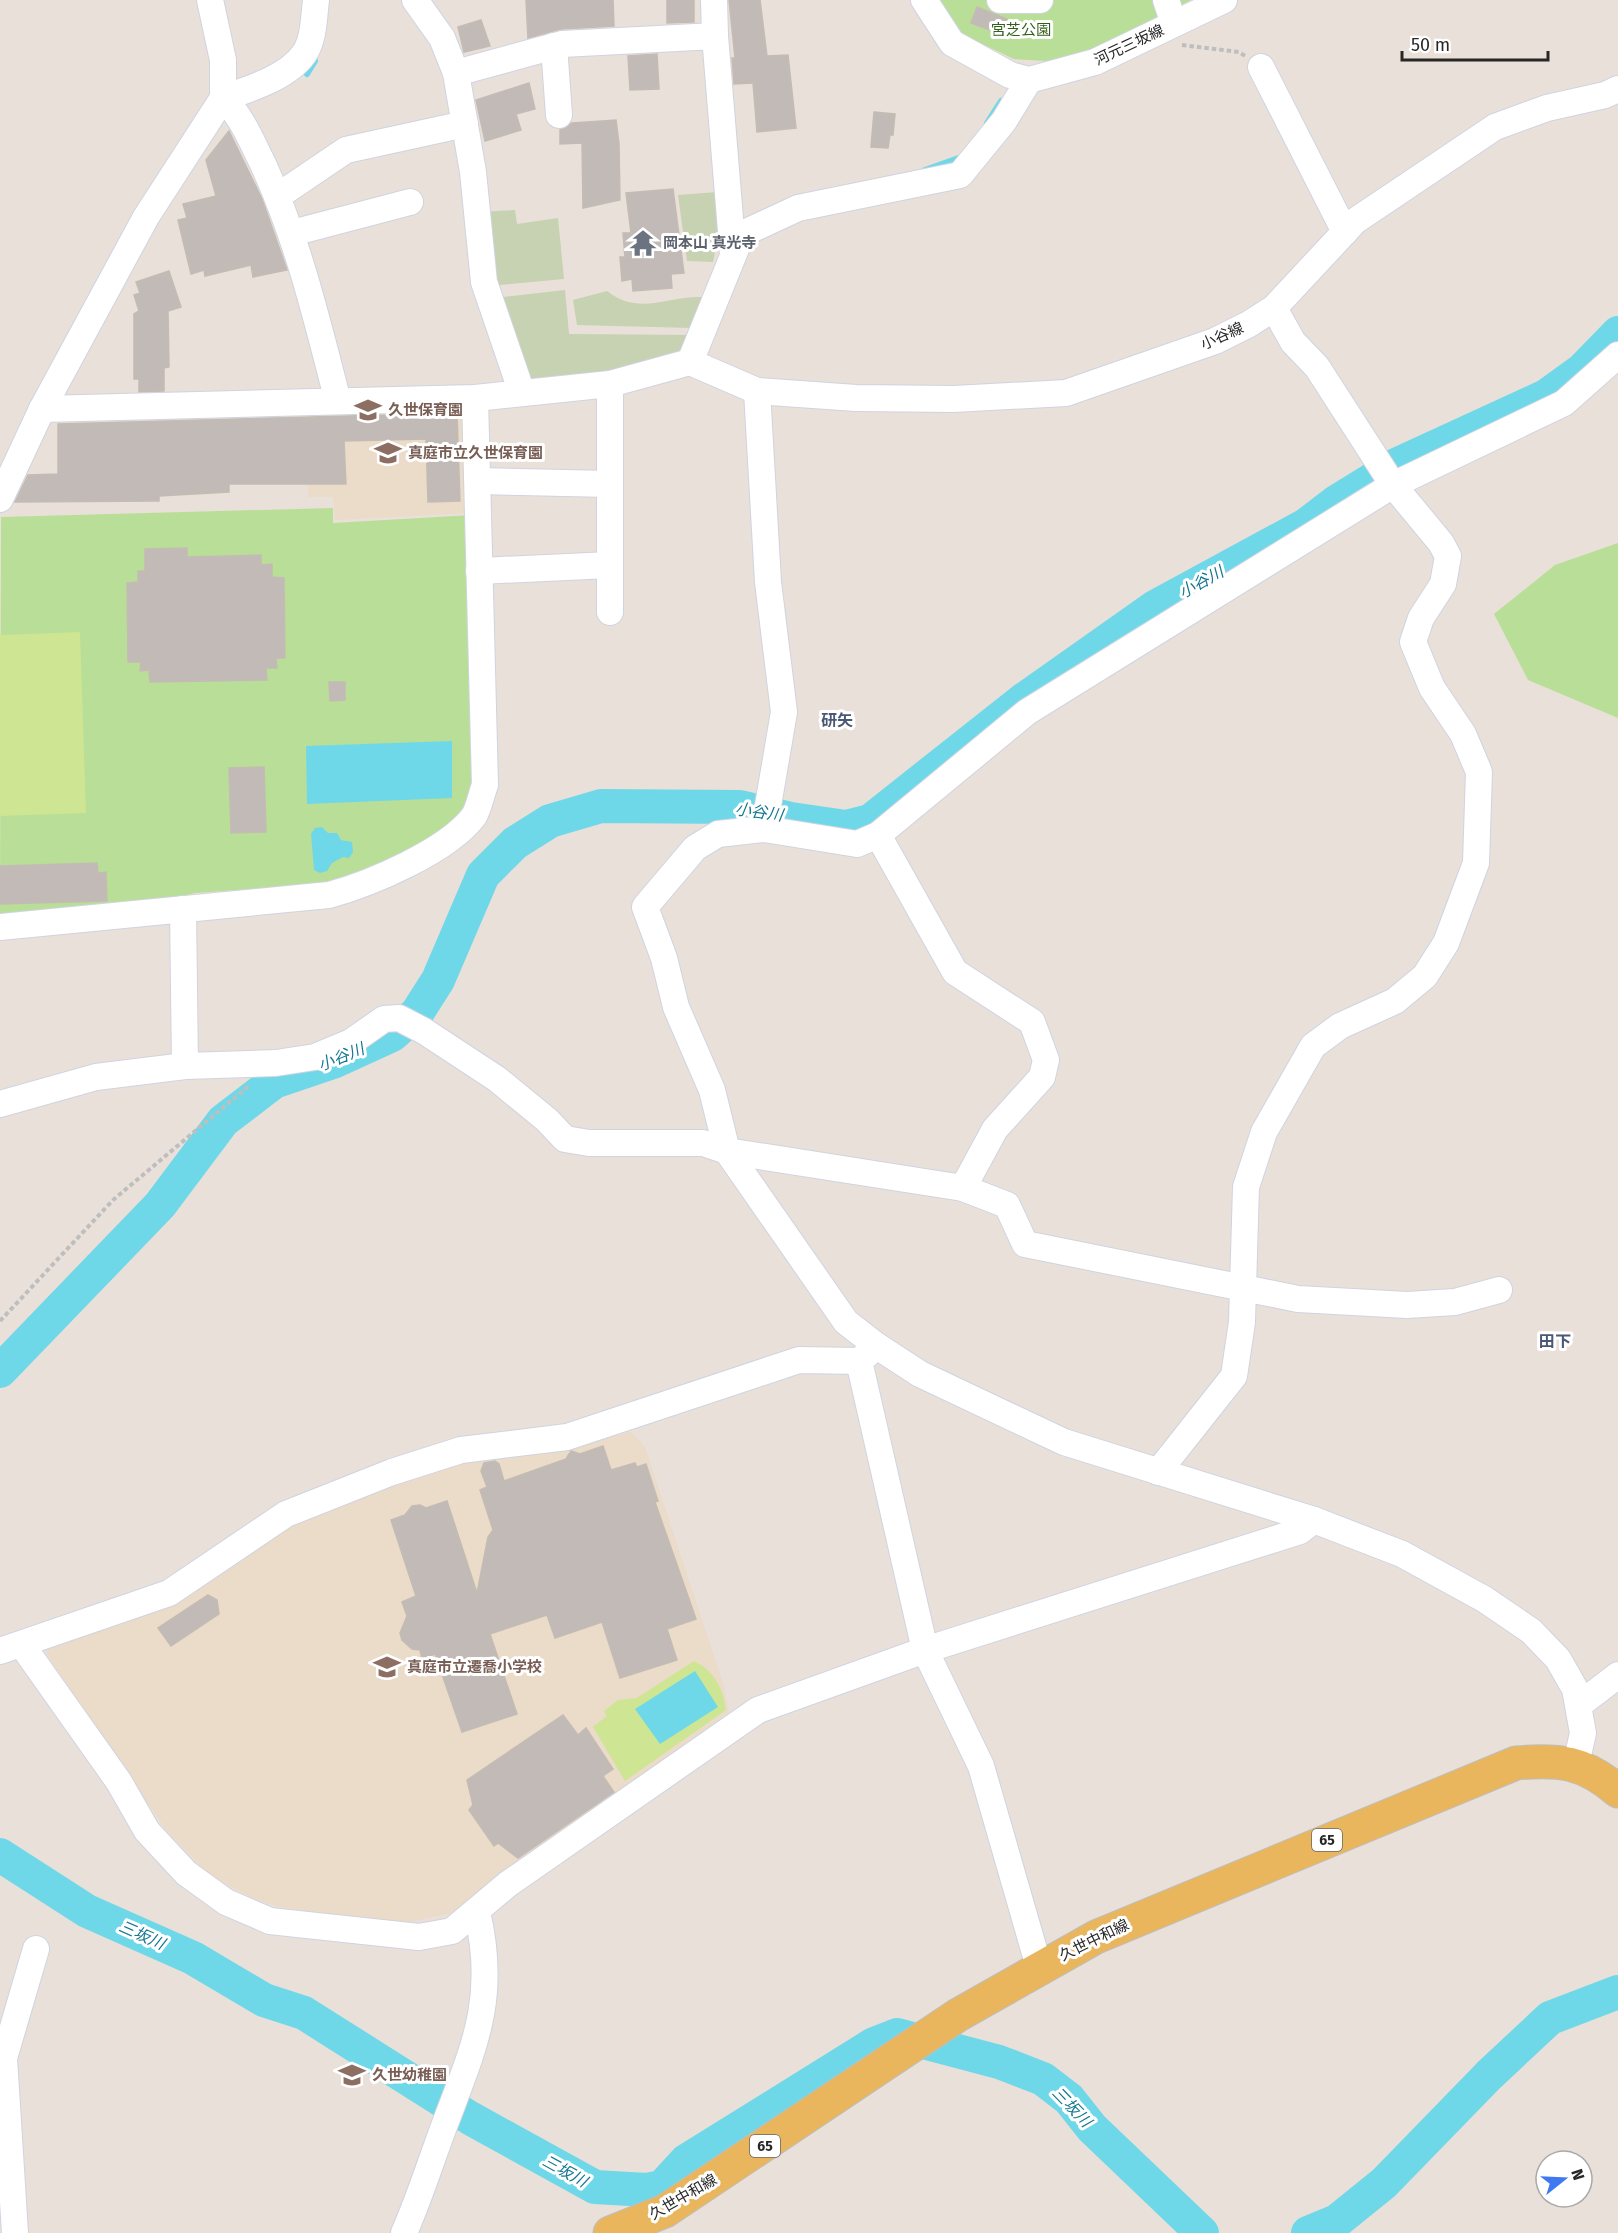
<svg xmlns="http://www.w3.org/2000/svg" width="1618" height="2233" viewBox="0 0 1618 2233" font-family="'Fira Sans','Noto Sans JP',sans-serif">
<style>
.education{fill:#ebdbc9}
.green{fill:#b9de97}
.cemetery{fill:#c6d2b1}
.pitch{fill:#cee593}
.water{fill:#6fd8e8}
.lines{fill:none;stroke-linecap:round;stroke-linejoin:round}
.stream{stroke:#6fd8e8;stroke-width:6}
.river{stroke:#6fd8e8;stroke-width:34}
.building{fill:#c2bab6;stroke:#c4bcb3;stroke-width:1.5}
.minor-casing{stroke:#cfd4e0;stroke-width:28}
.major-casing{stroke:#bebebe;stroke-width:35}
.path{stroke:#bebebe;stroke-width:4;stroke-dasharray:4.5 3;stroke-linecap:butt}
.minor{stroke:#fff;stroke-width:26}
.major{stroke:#e9b65e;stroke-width:33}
.labels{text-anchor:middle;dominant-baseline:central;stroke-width:6;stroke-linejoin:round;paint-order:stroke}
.shield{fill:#fff;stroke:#686868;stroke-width:1.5}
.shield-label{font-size:14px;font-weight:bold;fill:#272727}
.park-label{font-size:15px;fill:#335f1c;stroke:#fff}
.street-label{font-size:15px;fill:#272727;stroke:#fff}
.worship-label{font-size:15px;font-weight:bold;fill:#5b616d;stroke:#fff;text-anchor:start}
.education-label{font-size:15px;font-weight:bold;fill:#785e54;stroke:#fff;text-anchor:start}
.water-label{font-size:16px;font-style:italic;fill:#137690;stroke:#fff}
.neighbourhood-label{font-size:16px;font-weight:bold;fill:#4a5875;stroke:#fff}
</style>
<rect width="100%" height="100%" fill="#e9e0d9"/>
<g class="education">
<path d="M306,405L469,410L471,513L335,520L333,497H308Z"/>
<path d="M631,1432L645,1447L723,1683L729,1712L707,1729V1733L460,1911L405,1923L355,1919L276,1906L253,1898L209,1875L166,1830L46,1653L50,1646L171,1604L298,1515L467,1460L552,1452Z"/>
</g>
<g class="green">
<path d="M940,0H1191L1088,51L1046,61L1014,59L963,35Z"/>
<path d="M333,508V523L472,515L473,783L460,817L432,840L349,882L195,893L157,903L0,918L1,517Z"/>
<path d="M1618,543V718L1528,680L1494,614L1555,565Z"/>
</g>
<g class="cemetery">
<path d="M717,192L720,227L713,262L687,261L678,195Z"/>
<path d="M515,210L517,224L558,218L564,279L490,286L481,212Z"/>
<path d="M565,290L569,334L694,335L681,358L661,366L527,384L494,298Z"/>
<path d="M607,291C638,316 668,296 702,297L692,328L577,325L573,300Z"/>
</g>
<g class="pitch">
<path d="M80,632L86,813L0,816V635Z"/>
<path d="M694,1661C714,1671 723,1688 726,1710L625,1781L593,1727L607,1716L604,1711L618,1700L637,1698Z"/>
</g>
<g class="water">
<path d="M452,741V798L307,804L306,746Z"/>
<path d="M322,827L328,833H337L341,840L352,842L353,852L349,858L343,857L332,863L327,871L320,873L314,870L311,834L315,828Z"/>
<path d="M695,1671L718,1707L660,1744L635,1709Z"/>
</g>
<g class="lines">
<g class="stream">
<path d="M307,74L315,61"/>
<path d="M987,123L1001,101"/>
<path d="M925,170L964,156"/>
</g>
<g class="river">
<path d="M0,1371L160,1205L223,1121L274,1082L333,1062L392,1035L417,1013L438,980L483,875L515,843L550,821L601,806L740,807L791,819L846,827L870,821L1023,700L1155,607L1306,525L1336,502L1396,465L1546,396L1582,370L1618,333"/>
<path d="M0,1855L87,1911L193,1958L264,2000L304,2013L470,2118L595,2187L647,2190L662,2187L686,2161L874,2044L897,2035L999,2062L1043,2079L1069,2099L1092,2128L1202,2233"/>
<path d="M1308,2233L1337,2221L1384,2183L1489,2075L1550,2018L1618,1992"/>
</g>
</g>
<g class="building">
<path d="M526,0H613L614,26L561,29L528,38Z"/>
<path d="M667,0H694V22L667,23Z"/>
<path d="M729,0H760L767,56L788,55L796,128L757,132L753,83L734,84L732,58H735Z"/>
<path d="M977,7L1007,19L1001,34L971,23Z"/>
<path d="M481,20L490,46L464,52L458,27Z"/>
<path d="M657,54L659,89L630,90L628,56Z"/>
<path d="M529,83L535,109L516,114L521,130L485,141L476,100Z"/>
<path d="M874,112L895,114L893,135H890L888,148L871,147Z"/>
<path d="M616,120L619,144L620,200L583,208L582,143L560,144V130L572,123Z"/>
<path d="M229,131L262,199L287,270L253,277L251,265L205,276L204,270L191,274L178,220L187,218L183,204L216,196L206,160Z"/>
<path d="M673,189L684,273L671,274L672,288L633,291L632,279L622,281L620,257H625L623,233H631L626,193Z"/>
<path d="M169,271L181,307L168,311L169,367L164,368V391L139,392V379H134V314L139,311L134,295L140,293L136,282Z"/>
<path d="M457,413L460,501L428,502L426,439L344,441L346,484H229V492L159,496V501L15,502L28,475L58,474V424Z"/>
<path d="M187,548V557L261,555V565L272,564V577L284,578L285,658H276L277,668H266L267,680L150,682L149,670L140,671L141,662H128L127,583L138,582V571H145V549Z"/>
<path d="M329,682H345V700L330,701Z"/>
<path d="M264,767L266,832L231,833L229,768Z"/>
<path d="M97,863L98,873L106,872L107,901L0,904V866Z"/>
<path d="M603,1446L611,1470L635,1463L637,1467L646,1464L658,1501L655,1502L696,1619L667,1629L677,1660L620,1678L602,1622L555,1638L547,1615L490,1634L517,1714L462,1732L435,1654L422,1659L420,1650L412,1649L402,1640L400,1633L407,1616L402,1602L416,1596L391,1520L405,1515L412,1506L420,1505L426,1508L447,1501L477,1593L488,1537L493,1530L480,1490L487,1487L481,1471L484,1463L495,1461L499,1464L504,1481L566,1459L571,1451L580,1454Z"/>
<path d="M208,1595L217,1600L219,1614L171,1646L158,1628Z"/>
<path d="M563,1715L578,1735L586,1728L613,1769L603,1776L614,1792L518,1858L498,1843L494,1846L469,1810L473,1805L467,1780Z"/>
</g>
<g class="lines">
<defs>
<g id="minor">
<path d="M415,0L442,38L456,73L473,172L484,282L522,393"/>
<path d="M714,0L715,36"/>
<path d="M924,0L952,43L1010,75L1029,80L1095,62L1224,0"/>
<path d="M1000,0H1040"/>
<path d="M1166,0L1174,24"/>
<path d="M554,46L559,115"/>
<path d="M1261,67L1345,232"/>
<path d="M456,73L562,44L715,36L733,255"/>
<path d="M223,98C242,117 251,140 263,164C299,243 316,317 338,401"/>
<path d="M223,98C249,89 287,78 304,54C314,40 314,16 316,0"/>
<path d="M278,196L346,150L465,124"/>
<path d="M292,233L410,202"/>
<path d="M690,362L742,234L798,208L960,175L1004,121L1029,80"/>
<path d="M757,391L768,582L784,712L764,829"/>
<path d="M42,409L475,398L610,384L690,362L757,391L856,398L954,399L1066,393L1215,341L1249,324L1274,308L1355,221L1495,127L1547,108L1605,95L1618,89"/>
<path d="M479,481L610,484"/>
<path d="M0,499L42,409L146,217L223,98V60L210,0"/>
<path d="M479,571L610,565"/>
<path d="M610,612V384"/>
<path d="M183,909L185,1066"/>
<path d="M0,927L329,895C370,884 448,851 474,816C479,808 481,795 485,785L475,398"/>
<path d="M0,1104L96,1077L185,1066L276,1063L315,1057L351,1042L384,1019L399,1018L424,1031L497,1079L547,1120L565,1139L589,1143H703L727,1151L963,1188L995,1129L1042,1077L1046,1060L1032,1022L955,972L878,835"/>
<path d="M963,1188L1007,1205L1025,1244L1298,1299L1407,1305L1455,1302L1499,1290"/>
<path d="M859,1361L925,1650L981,1766L1039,1967"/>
<path d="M1158,1472L1234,1376L1242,1322L1246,1187L1264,1132L1313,1046L1340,1026L1395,1001L1425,976L1446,943L1476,863L1479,772L1463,734L1432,688L1413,642L1421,618L1443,584L1448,556L1441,543L1393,485L1317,367L1293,342L1274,308"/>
<path d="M22,1645L119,1782L147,1831L186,1873L226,1902L270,1921L419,1937L452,1931L508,1884L758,1710L925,1650L1300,1531L1314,1520"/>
<path d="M0,1651L169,1593L286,1514L392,1472L461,1450L567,1437L799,1360L859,1361L877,1346"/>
<path d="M1579,1705L1618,1675"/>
<path d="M1576,1764L1583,1733L1575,1689L1558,1659L1531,1631L1484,1599L1402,1554L1314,1520L1064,1442L920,1374L877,1346L846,1322L727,1151L712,1090L676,1007L664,958L645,907L695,848L718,834L764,829L857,844L878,835L1027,712L1393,485L1564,403L1618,355"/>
<path d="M15,2233L4,2058L36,1949"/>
<path d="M404,2233C419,2199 430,2164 443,2129C473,2049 498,2000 477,1912"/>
</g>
<path id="major" d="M610,2233L665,2211L958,2015L1096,1937L1516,1763C1560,1759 1584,1762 1618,1791"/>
</defs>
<use href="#minor" class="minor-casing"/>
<use href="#major" class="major-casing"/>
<g class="path">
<path d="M1182,45L1239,52L1245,56"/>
<path d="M0,1321L113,1200L250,1085"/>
</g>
<use href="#minor" class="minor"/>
<use href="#major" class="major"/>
</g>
<defs>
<symbol id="temple-bare" viewBox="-9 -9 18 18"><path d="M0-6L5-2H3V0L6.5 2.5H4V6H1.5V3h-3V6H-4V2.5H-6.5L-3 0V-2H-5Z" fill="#6b7280" stroke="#fff" stroke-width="2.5" paint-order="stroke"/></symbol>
<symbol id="school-bare" viewBox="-9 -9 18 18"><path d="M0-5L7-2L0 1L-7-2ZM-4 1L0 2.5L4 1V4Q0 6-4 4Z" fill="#8d6e63" stroke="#fff" stroke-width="2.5" paint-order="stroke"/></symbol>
</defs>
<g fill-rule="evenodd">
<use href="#temple-bare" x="624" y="224" width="38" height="38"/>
<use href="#school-bare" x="349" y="391" width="38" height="38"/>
<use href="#school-bare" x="369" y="434" width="38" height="38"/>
<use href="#school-bare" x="368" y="1648" width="38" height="38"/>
<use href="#school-bare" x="333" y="2056" width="38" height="38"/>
</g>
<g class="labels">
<g class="shield">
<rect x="1312" y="1829" width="30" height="22" rx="4.5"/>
<rect x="750" y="2135" width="30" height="22" rx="4.5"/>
</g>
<g class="shield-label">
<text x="1327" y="1840">65</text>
<text x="765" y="2146">65</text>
</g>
<g class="park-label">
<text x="1021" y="30">宮芝公園</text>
</g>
<g class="street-label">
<text transform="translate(1129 45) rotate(-25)">河元三坂線</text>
<text transform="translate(1222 336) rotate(-24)">小谷線</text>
<text transform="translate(1094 1940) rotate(-26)">久世中和線</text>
<text transform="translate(683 2197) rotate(-30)">久世中和線</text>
</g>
<g class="worship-label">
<text x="663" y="243">岡本山 真光寺</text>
</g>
<g class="education-label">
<text x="388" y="410">久世保育園</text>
<text x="408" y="453">真庭市立久世保育園</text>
<text x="407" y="1667">真庭市立遷喬小学校</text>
<text x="372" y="2075">久世幼稚園</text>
</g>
<g class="water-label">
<text transform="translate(1201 582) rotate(-29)">小谷川</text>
<text transform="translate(759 812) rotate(8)">小谷川</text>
<text transform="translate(341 1057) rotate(-22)">小谷川</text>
<text transform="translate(142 1935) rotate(24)">三坂川</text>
<text transform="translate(1072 2107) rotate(46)">三坂川</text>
<text transform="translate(565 2171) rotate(29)">三坂川</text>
</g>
<g class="neighbourhood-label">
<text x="837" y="720">研矢</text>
<text x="1555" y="1341">田下</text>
</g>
</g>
<g transform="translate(1564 2179) rotate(72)"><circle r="28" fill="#ffffff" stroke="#a9a9a9" stroke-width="1.5"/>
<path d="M0-4.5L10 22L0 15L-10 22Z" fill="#3f78f1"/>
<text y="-9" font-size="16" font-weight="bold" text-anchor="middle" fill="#272727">N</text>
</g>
<path d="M1402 51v9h146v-9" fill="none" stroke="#272727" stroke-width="3"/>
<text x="1411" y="51" font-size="18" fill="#272727" stroke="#ffffff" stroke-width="4.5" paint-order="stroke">50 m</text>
</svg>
